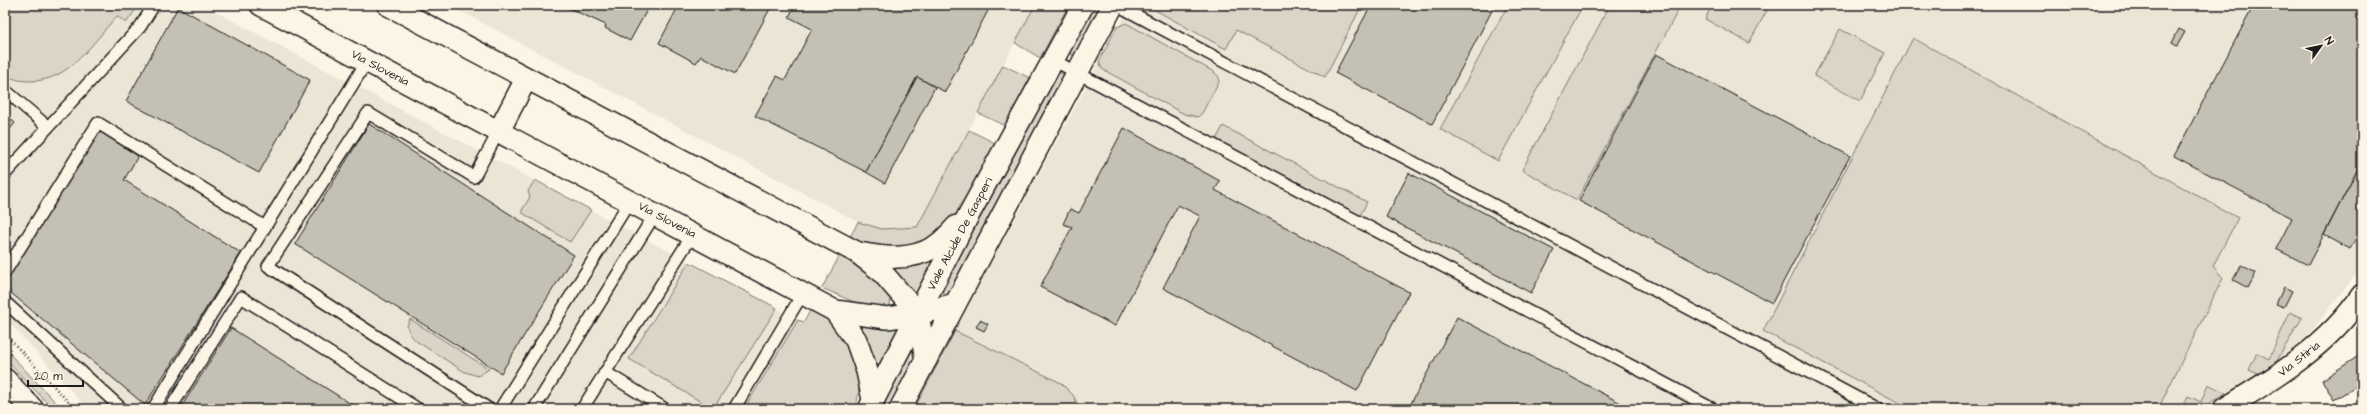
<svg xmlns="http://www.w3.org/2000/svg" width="2367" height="414" viewBox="0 0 2367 414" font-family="'Architects Daughter',sans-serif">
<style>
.built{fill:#ebe5d6}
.green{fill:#dbd5c8;stroke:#7c7872}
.building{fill:#c4c0b3;stroke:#1c1c1c}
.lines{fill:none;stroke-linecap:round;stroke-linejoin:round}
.service-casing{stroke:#1c1c1c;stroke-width:14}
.minor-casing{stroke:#1c1c1c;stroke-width:24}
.secondary-casing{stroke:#1c1c1c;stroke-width:25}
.path{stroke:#1c1c1c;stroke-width:2.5;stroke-dasharray:1 3;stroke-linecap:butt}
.service{stroke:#fcf5e5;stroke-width:11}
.minor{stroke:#fcf5e5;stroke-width:21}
.secondary{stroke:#fcf5e5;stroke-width:22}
.labels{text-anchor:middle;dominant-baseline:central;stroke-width:3.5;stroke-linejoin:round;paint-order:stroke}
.street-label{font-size:12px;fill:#1c1c1c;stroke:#fcf5e5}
</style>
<rect width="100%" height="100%" fill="#fcf5e5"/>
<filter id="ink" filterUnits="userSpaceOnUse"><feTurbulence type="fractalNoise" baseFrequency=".025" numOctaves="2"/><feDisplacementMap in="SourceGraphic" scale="8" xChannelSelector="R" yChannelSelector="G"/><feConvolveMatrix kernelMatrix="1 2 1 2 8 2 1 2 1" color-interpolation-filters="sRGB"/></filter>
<g filter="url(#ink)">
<g class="built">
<path d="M5,5H203L804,323L822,409H88L5,318Z"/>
<path d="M449,5H1035L917,227L895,230L882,229L860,223Z"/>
<path d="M1130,5H1146L1226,49L1236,30L1325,77L1362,5H2362V267L2306,338L2276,362L2200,409H2158L2222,278L2121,152L1763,331L1911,409H997L930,377Z"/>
</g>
<g class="green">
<path d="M5,5H139L126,23L117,16C93,42 70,81 32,81C22,81 13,80 5,74Z"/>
<path d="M1035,5H1057L1066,10L1040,58L1015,43Z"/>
<path d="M1146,5H1362L1325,77L1236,30L1226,49Z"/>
<path d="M1508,5H1583L1498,161L1440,129Z"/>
<path d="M1610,5H1681L1577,200L1522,170Z"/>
<path d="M1712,5H1770L1749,43L1705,19Z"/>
<path d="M1095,8L1098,11L1078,54L1071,55L1068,50L1090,11Z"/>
<path d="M1126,23L1214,72L1219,77V82L1202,113L1198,117L1184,114L1102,69L1099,61L1117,27Z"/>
<path d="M1840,29L1885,53L1860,101L1814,76Z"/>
<path d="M1913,38L2238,218L2213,266L2223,278L2158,409H1911L1763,331Z"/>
<path d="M1003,65L1030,78L1005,126L978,113Z"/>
<path d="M1059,72L1064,75L949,298L934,303Z"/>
<path d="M1223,126L1367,202L1359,218L1215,142Z"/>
<path d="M969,130L997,144C986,164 975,193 960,211C932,246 891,257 849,239L858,222L882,229L917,227Z"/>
<path d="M535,180L591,210L570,242L521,212L530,197L528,191Z"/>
<path d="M840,255L874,279L891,300L890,305L886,309L863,306L822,288Z"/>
<path d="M939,255L914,301L889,267Z"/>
<path d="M689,262L777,308L713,409L629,359Z"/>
<path d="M812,307C847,326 868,371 855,409H744L798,320L804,322Z"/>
<path d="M2290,312L2302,318L2276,362L2258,374L2249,370L2257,353L2269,359Z"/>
<path d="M410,319L489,369L478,376L465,372L416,341L410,334L407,326Z"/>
<path d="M856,323H902L875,375Z"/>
<path d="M955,331L1061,383L1073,395L1080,409H914Z"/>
<path d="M913,344L918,359L891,409H879Z"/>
<path d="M5,349L62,409H53L5,359Z"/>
<path d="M2208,384L2226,393L2200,409H2182L2188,396L2201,402Z"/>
</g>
<g class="building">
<path d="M562,5H637L647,10L630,41L605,28L606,25Z"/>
<path d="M679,5H772L735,74L701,56L696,63L659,43Z"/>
<path d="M795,5H991L945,92L917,77L866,172L755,116L777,76L785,80L812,29L789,17Z"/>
<path d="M1371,5H1495L1432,124L1335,73Z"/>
<path d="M2254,5H2362V161L2308,265L2276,249L2292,218L2174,156Z"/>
<path d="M178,7L310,80L259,173L126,101Z"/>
<path d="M2179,29L2185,32L2177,46L2172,43Z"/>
<path d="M1656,54L1850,156L1772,303L1579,201Z"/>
<path d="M917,77L935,87L885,183L866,172Z"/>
<path d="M5,114L15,123L5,135Z"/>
<path d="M369,124L574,255L501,373L295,244Z"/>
<path d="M1124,128L1220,181L1215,190L1409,292L1357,391L1163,288L1200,216L1178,205L1115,326L1040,287L1072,227L1063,224L1070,209L1079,213Z"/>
<path d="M99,131L138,156L124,180L241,253L145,405L5,288V280Z"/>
<path d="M2362,161V230L2350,249L2324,235Z"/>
<path d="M1409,173L1554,250L1531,293L1386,217Z"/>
<path d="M2241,265L2256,273L2248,288L2233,280Z"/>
<path d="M2284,287L2292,291L2284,307L2276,304Z"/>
<path d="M1457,317L1632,409H1408Z"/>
<path d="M980,320L988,324L984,331L976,327Z"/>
<path d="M231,328L359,409H180Z"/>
<path d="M2360,355L2362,358V382L2334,400L2322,380Z"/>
</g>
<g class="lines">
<defs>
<g id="service">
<path d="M1117,5L1878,409"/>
<path d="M1053,60L1713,409"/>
<path d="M5,90L48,127"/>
<path d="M5,174L140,27L154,5"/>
<path d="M5,272L98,123L265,227"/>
<path d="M5,302L122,409"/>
<path d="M605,372L665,409"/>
<path d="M153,409L367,61"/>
<path d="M170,409L241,297L418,409"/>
<path d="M489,409L268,266L368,113L474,177L499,131"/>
<path d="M500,409L630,201"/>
<path d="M534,409L655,214"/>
<path d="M582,409L693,234"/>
<path d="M734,409L803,293"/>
</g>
<g id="minor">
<path d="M261,5L835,311L887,318L918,314L955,304"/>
<path d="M388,5L858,253L881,271L918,314L926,360"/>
<path d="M499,131L526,79"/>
<path d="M859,253C885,258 911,261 934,247C943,242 950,233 957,226"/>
<path d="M835,311L856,340L867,371L873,400"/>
<path d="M869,409L968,216L1083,5"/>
<path d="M900,409L1113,5"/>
<path d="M2224,409C2275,378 2328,346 2362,295"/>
</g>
<path id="secondary" d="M5,380L32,409"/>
</defs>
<use href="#service" class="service-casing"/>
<use href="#minor" class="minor-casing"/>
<use href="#secondary" class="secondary-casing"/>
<path class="path" d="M5,334L75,409"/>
<use href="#service" class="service"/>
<use href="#minor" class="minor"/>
<use href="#secondary" class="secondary"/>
</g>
</g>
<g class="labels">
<g class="street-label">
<text transform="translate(380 68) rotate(28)">Via Slovenia</text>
<text transform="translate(667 220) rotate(28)">Via Slovenia</text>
<text transform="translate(960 234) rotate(-62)">Viale Alcide De Gasperi</text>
<text transform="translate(2299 359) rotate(-38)">Via Stiria</text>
</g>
</g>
<rect width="2367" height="414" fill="none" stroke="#fcf5e5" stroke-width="20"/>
<rect x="10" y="10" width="2347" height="394" fill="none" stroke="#1c1c1c" stroke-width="1.5" filter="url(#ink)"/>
<g transform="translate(2321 46) rotate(57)" stroke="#fcf5e5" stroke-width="3" paint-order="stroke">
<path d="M0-3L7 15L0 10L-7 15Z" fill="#1c1c1c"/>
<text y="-6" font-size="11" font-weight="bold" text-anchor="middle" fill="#1c1c1c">N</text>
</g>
<path d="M28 380v6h55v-6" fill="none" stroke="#1c1c1c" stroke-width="2"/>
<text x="34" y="380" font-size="12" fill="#1c1c1c" stroke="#fcf5e5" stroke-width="3" paint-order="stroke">20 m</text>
</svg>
